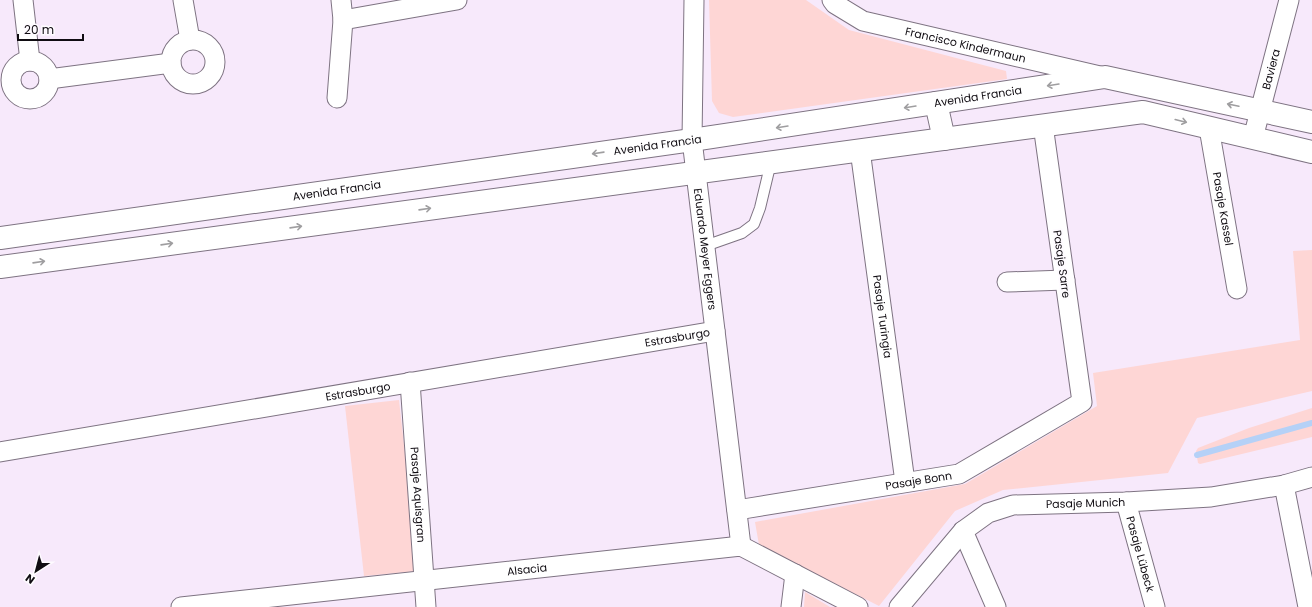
<svg xmlns="http://www.w3.org/2000/svg" width="1312" height="607" viewBox="0 0 1312 607" font-family="Poppins,sans-serif">
<style>
.green{fill:#fed6d5}
.lines{fill:none;stroke-linecap:round;stroke-linejoin:round}
.stream{stroke:#b5d1f7;stroke-width:6}
.lane-casing{stroke:#7e7382;stroke-width:12}
.street-casing{stroke:#7e7382;stroke-width:21}
.secondary-casing{stroke:#7e7382;stroke-width:24}
.lane{stroke:#fff;stroke-width:10}
.street{stroke:#fff;stroke-width:19}
.secondary{stroke:#fff;stroke-width:22}
.oneway{stroke:#9f9ea0}
.labels{text-anchor:middle;dominant-baseline:central;stroke-width:4;stroke-linejoin:round;paint-order:stroke}
.street-label{font-size:11px;fill:#100c12;stroke:#fefbff}
</style>
<rect width="100%" height="100%" fill="#f7e9fb"/>
<g class="green">
<path d="M709,0H806L849,30L1006,71L1007,79L733,117L719,113L712,101Z"/>
<path d="M1312,250V391L1197,418L1168,473L1003,490L955,511L879,606L759,545L755,522L965,484L1097,406L1093,373L1300,340L1293,251Z"/>
<path d="M399,400L418,571L364,576L345,406Z"/>
<path d="M1312,408V437L1200,464L1198,463L1196,451L1198,448L1249,428Z"/>
<path d="M805,592L830,607H804Z"/>
</g>
<g class="lines">
<path class="stream" d="M1197,455L1312,423"/>
<defs>
<path id="lane" d="M705,246L742,233L754,224L760,208L771,162"/>
<g id="street">
<path d="M23,0L30,61"/>
<path d="M183,0L190,40"/>
<path d="M341,0L343,20"/>
<path id="s1" d="M694,0L692,140L741,546"/>
<path id="s2" d="M832,0L835,4L863,21L1100,76"/>
<circle cx="193" cy="62" r="22"/>
<circle cx="30" cy="80" r="19"/>
<path d="M49,79L171,63"/>
<path d="M337,98L343,20L457,0"/>
<path id="s3" d="M1209,128L1237,289"/>
<path id="s4" d="M1253,138L1289,0"/>
<path id="s5" d="M860,150L905,482"/>
<path d="M1007,282L1065,280"/>
<path id="s6" d="M410,382L426,607"/>
<path id="s7" d="M0,452L715,331"/>
<path d="M1284,485L1308,607"/>
<path id="s8" d="M1126,502L1155,607"/>
<path id="s9" d="M737,510L959,474L1082,402L1043,125"/>
<path d="M963,531L996,607"/>
<path id="s10" d="M181,607L741,546L858,607"/>
<path d="M791,607L795,574"/>
<path id="s11" d="M899,607L963,531L988,513L1013,505L1126,502L1211,497L1284,485L1312,477"/>
</g>
<g id="secondary">
<path d="M936,103L944,139"/>
<path id="s12" d="M0,238L692,140L1105,77L1312,122"/>
<path d="M0,267L1143,112L1312,152"/>
</g>
</defs>
<use href="#lane" class="lane-casing"/>
<use href="#street" class="street-casing"/>
<use href="#secondary" class="secondary-casing"/>
<use href="#lane" class="lane"/>
<use href="#street" class="street"/>
<use href="#secondary" class="secondary"/>
</g>
<defs><path id="oneway-shaft" d="M-6 0H5M1.5-3L5.5 0L1.5 3" fill="none" stroke-width="1.6" stroke-linecap="round" stroke-linejoin="round"/></defs>
<g class="oneway">
<use href="#oneway-shaft" transform="translate(1053 85) rotate(171)"/>
<use href="#oneway-shaft" transform="translate(1233 105) rotate(-168)"/>
<use href="#oneway-shaft" transform="translate(910 107) rotate(171)"/>
<use href="#oneway-shaft" transform="translate(1181 121) rotate(14)"/>
<use href="#oneway-shaft" transform="translate(782 127) rotate(171)"/>
<use href="#oneway-shaft" transform="translate(598 153) rotate(172)"/>
<use href="#oneway-shaft" transform="translate(425 209) rotate(-8)"/>
<use href="#oneway-shaft" transform="translate(296 227) rotate(-8)"/>
<use href="#oneway-shaft" transform="translate(167 244) rotate(-8)"/>
<use href="#oneway-shaft" transform="translate(39 262) rotate(-8)"/>
</g>
<g class="labels">
<g class="street-label">
<text stroke="none"><textPath href="#s2" startOffset="143">Francisco Kindermaun</textPath></text>
<text stroke="none"><textPath href="#s4" startOffset="71">Baviera</textPath></text>
<text stroke="none"><textPath href="#s12" startOffset="988">Avenida Francia</textPath></text>
<text stroke="none"><textPath href="#s12" startOffset="664">Avenida Francia</textPath></text>
<text stroke="none"><textPath href="#s12" startOffset="340">Avenida Francia</textPath></text>
<text stroke="none"><textPath href="#s3" startOffset="82">Pasaje Kassel</textPath></text>
<text stroke="none"><textPath href="#s1" startOffset="250">Eduardo Meyer Eggers</textPath></text>
<text transform="translate(1062 264) rotate(82)">Pasaje Sarre</text>
<text stroke="none"><textPath href="#s5" startOffset="168">Pasaje Turingia</textPath></text>
<text stroke="none"><textPath href="#s7" startOffset="687">Estrasburgo</textPath></text>
<text stroke="none"><textPath href="#s7" startOffset="363">Estrasburgo</textPath></text>
<text stroke="none"><textPath href="#s9" startOffset="184">Pasaje Bonn</textPath></text>
<text stroke="none"><textPath href="#s6" startOffset="113">Pasaje Aquisgran</textPath></text>
<text stroke="none"><textPath href="#s11" startOffset="229">Pasaje Munich</textPath></text>
<text stroke="none"><textPath href="#s8" startOffset="54">Pasaje Lübeck</textPath></text>
<text stroke="none"><textPath href="#s10" startOffset="348">Alsacia</textPath></text>
</g>
</g>
<g transform="translate(36 571) rotate(216)" stroke="#fefbff" stroke-width="3" paint-order="stroke">
<path d="M0-3L7 15L0 10L-7 15Z" fill="#100c12"/>
<text y="-6" font-size="11" font-weight="bold" text-anchor="middle" fill="#100c12">N</text>
</g>
<path d="M18 34v6h65v-6" fill="none" stroke="#100c12" stroke-width="2"/>
<text x="24" y="34" font-size="12" fill="#100c12" stroke="#fefbff" stroke-width="3" paint-order="stroke">20 m</text>
</svg>
